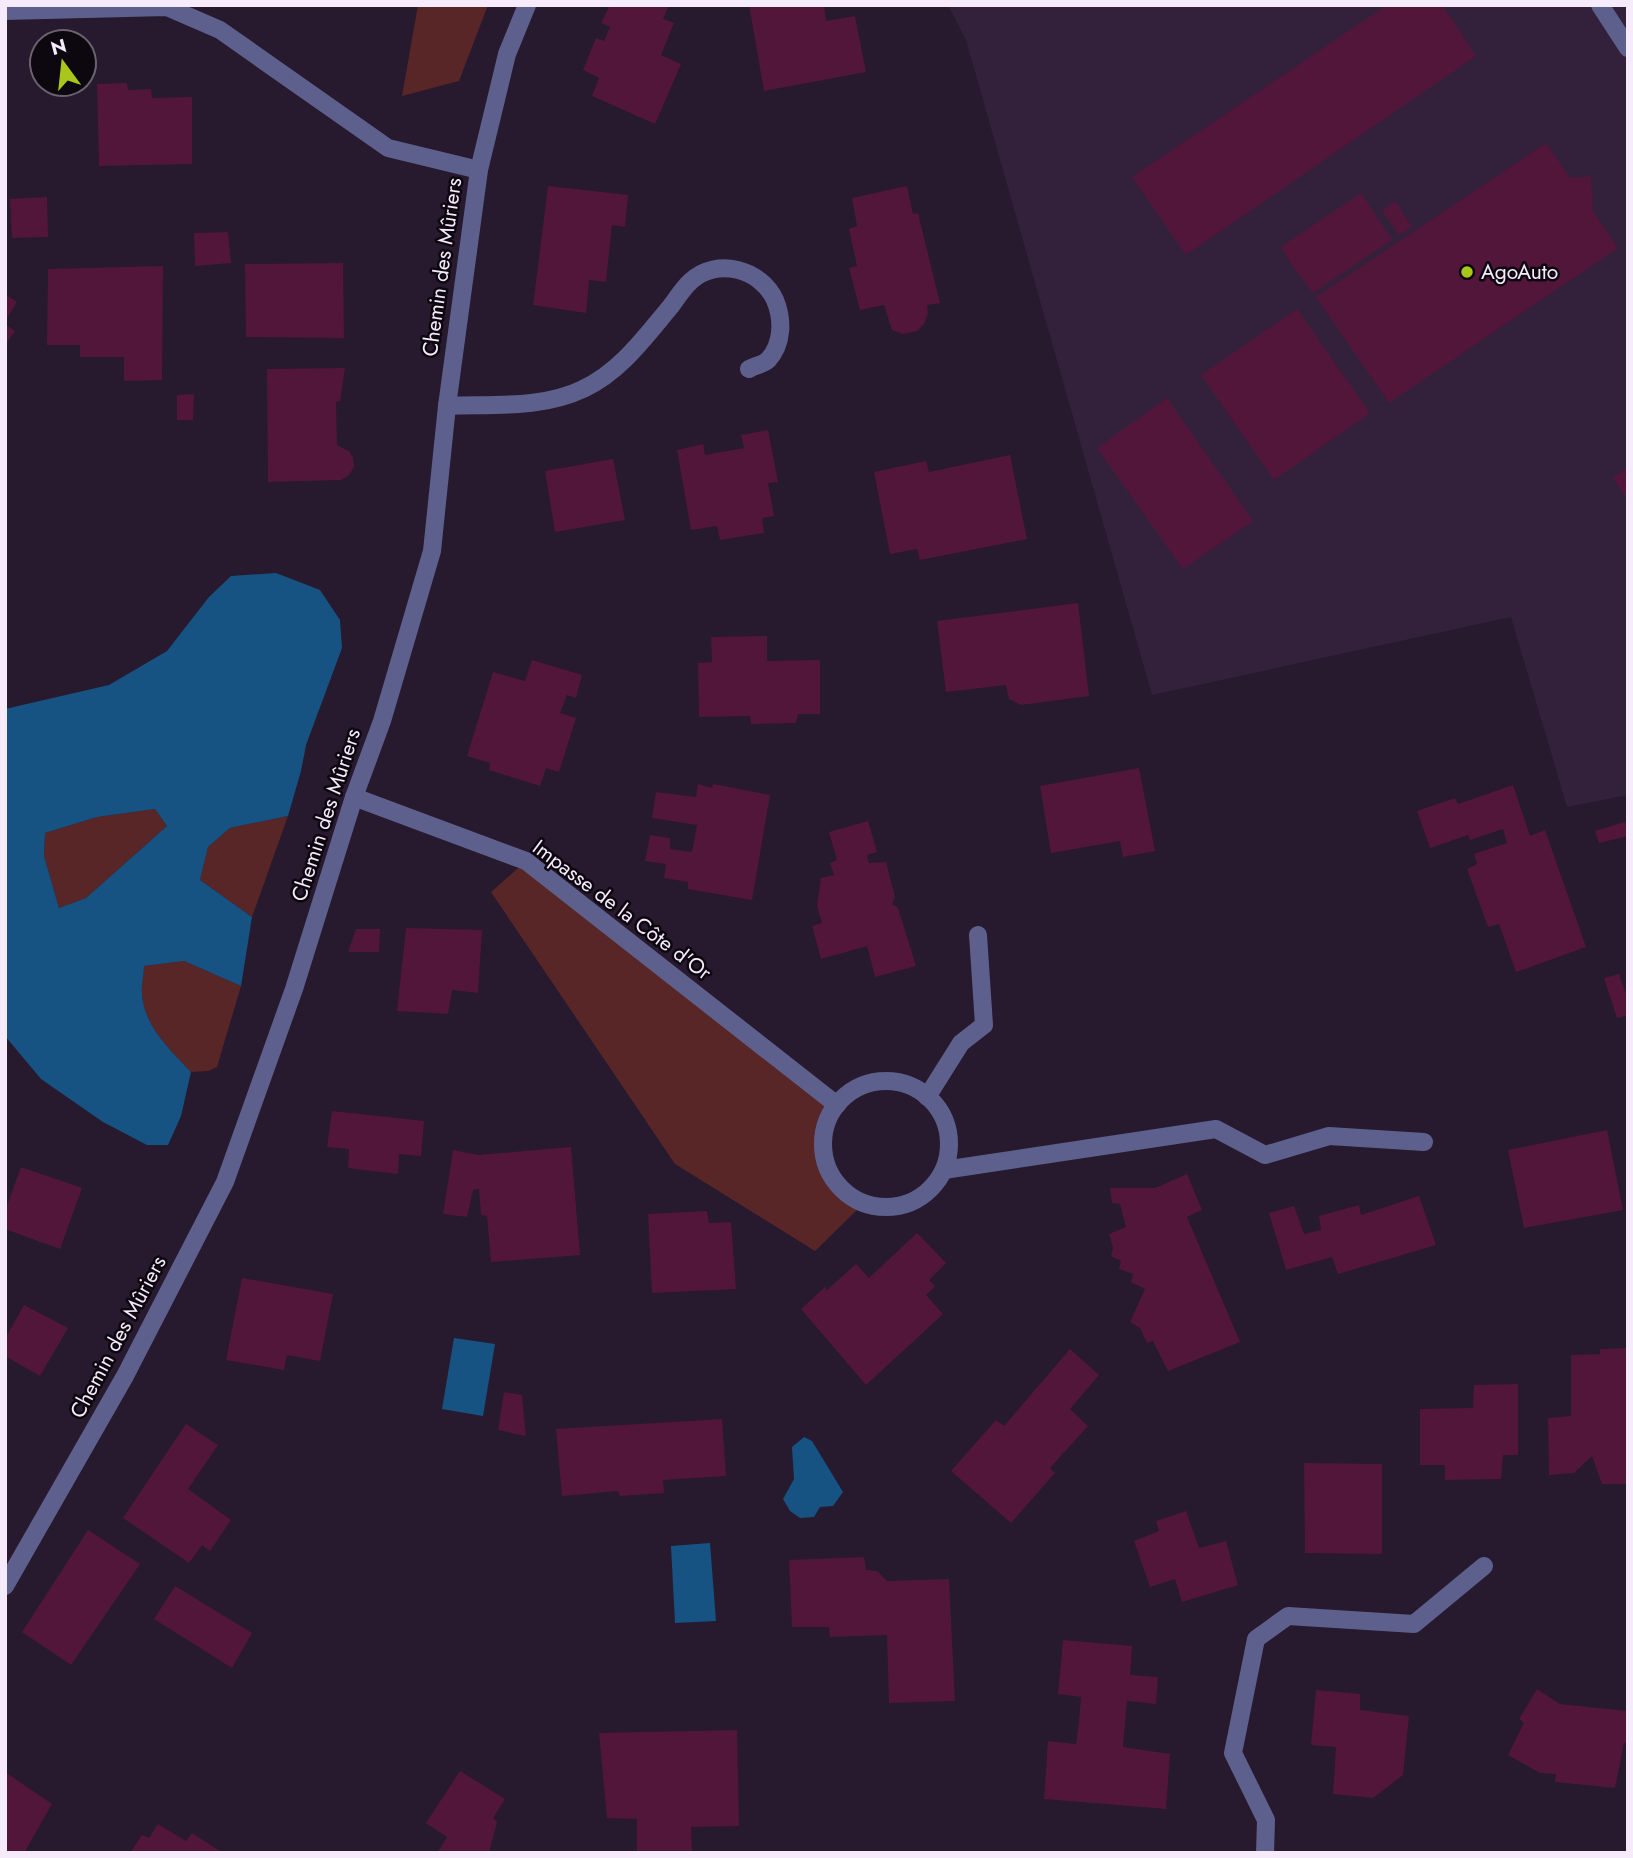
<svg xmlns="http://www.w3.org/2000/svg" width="1633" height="1858" viewBox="0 0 1633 1858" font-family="Jost,sans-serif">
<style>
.built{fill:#33213c}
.green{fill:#592627}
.water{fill:#175382;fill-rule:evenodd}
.building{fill:#52163a}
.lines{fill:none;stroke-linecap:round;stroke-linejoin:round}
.minor{stroke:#5d608d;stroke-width:18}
.poi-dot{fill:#a9c71a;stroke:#0d0710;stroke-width:2.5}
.labels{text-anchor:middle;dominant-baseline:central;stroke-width:5;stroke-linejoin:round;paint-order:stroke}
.street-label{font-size:21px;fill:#f5ebfa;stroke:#0d0710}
.poi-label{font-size:21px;fill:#f5ebfa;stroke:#0d0710;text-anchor:start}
</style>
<rect width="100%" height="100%" fill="#27192e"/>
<path class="built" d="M948,5H1628V795L1567,807L1511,617L1152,695L966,40Z"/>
<g class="green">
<path d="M418,5H488L459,81L402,96Z"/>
<path d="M155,809L167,826L86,898L59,908L44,856L45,833L97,817Z"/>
<path d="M288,816L252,917L200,880L208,847L230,828Z"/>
<path d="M526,861L837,1105C812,1147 823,1179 864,1203L815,1251L675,1164L491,892Z"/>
<path d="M184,961L241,986L217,1067L208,1071L191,1072C170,1050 144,1026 142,994C141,985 144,975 144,966Z"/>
</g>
<g class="water">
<path d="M276,573L320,590L340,620L342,648L306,745L301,771L288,816L230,828L208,847L200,880L252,917L241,986L184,961L144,966C144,975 141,985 142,994C144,1026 170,1050 191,1072L181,1116L168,1145H147L103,1122L41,1079L5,1036V709L109,685L167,651L209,597L231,576ZM155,809L167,826L86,898L59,908L44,856L45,833L97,817Z"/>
<path d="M454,1338L495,1344L483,1416L442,1409Z"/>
<path d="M804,1437L812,1441L843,1492L833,1506L820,1507L814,1517L800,1518L790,1511L783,1499L794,1479L792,1447Z"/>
<path d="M710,1543L716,1621L675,1623L671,1546Z"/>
</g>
<g class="building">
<path d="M610,5H669L663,19L674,23L661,55L681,64L655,124L592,96L599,78L583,70L596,38L604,41L610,27L601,23Z"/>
<path d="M749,5H824L826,21L855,16L866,72L764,91Z"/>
<path d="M1387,5H1442L1476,56L1186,255L1132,177Z"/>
<path d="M127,83L128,90L151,89L152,98L192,97V164L99,166L97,84Z"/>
<path d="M1546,143L1570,178L1591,176L1593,212L1618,248L1389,403L1316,297Z"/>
<path d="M548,186L628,195L625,227L612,225L606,282L589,280L586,313L533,305Z"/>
<path d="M907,186L913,214L918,213L940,303L927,305L928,313L924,324L917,331L903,334L892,330L884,305L860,310L849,268L857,266L849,229L857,226L852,198Z"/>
<path d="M1361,193L1392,240L1313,293L1294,268L1281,247Z"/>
<path d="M47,197L48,237L12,238L10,199Z"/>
<path d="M1395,201L1412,227L1399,235L1382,210Z"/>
<path d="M228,232L231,263L195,266L194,233Z"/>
<path d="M343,263L344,338L246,337L245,264Z"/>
<path d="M163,266L162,380L124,381V357H80V345H47L48,269Z"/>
<path d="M5,294L17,302L5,321Z"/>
<path d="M1297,309L1370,413L1274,480L1201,375Z"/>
<path d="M5,324L15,331L5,345Z"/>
<path d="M345,368L340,401L336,402L337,445L349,451L353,458L354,467L349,475L341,480L268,482L267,369Z"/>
<path d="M194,394L193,420H177V395Z"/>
<path d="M1167,398L1253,521L1183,569L1097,448Z"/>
<path d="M768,430L778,482L768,483L774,516L762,518L764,533L720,540L717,526L691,530L677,450L703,444L705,455L744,448L741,435Z"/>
<path d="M1010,455L1027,539L920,560L917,549L890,554L874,472L926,461L929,472Z"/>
<path d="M613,459L625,520L555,532L545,471Z"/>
<path d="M1628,467V500L1613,478Z"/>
<path d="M1078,603L1089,696L1021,705L1009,699L1006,685L946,692L937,621Z"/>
<path d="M767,636V661L820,660V714H798L796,723L751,724L750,716L699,717L698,663L712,662L711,637Z"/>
<path d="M532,660L582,675L576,698L567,695L560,713L576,718L559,772L546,768L540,786L489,770L490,763L467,756L493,672L525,681Z"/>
<path d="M1139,768L1155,851L1123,857L1120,841L1051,853L1040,786Z"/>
<path d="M698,784L712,788L713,784L770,795L752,900L688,889V882L664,878L666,864L645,861L650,835L670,838V849L692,852L697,825L652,818L656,792L696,797Z"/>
<path d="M1513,785L1530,836L1545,830L1586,947L1516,972L1499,924L1488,927L1467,869L1477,864L1474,854L1507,843L1503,829L1470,840L1468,835L1430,848L1417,811L1455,798L1458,804Z"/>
<path d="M868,821L877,852L867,855L869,863L886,862L895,897L892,904L898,908L916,966L875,977L867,946L821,959L812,926L822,923L817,906L821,878L834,875L830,863L837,860L829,832Z"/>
<path d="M1625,822L1628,836L1599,843L1595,831Z"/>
<path d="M406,928L482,930L478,993L452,990L448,1014L397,1011Z"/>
<path d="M356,929H380L379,952H348Z"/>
<path d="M1619,974L1628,1000V1015L1617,1018L1604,978Z"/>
<path d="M332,1111L424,1121L421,1156L399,1154L398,1174L348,1168L349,1149L327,1147Z"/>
<path d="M1607,1130L1623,1210L1524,1228L1508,1150Z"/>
<path d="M571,1147L580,1255L491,1262L487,1216L481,1215L479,1189L473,1190L467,1217L443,1214L453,1150L478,1155Z"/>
<path d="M21,1167L82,1188L60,1249L5,1229V1211Z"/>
<path d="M1187,1174L1202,1210L1187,1217L1240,1342L1168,1371L1153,1341L1147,1343L1140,1328L1130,1322L1145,1289L1131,1282L1133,1274L1119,1269L1121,1261L1111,1256L1113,1248L1109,1234L1126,1227L1120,1204L1112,1203L1110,1188H1155Z"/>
<path d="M1419,1196L1436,1245L1338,1274L1332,1257L1286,1270L1269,1213L1294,1206L1304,1234L1321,1230L1319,1216L1359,1205L1361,1215Z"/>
<path d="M707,1211L709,1223L731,1222L736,1289L652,1293L648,1214Z"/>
<path d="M917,1233L946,1263L929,1280L935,1286L926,1295L943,1314L866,1385L801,1309L825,1287L827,1290L856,1264L869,1278Z"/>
<path d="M242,1278L333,1294L320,1361L287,1355L284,1370L226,1360Z"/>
<path d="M24,1305L68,1328L40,1376L5,1356V1339Z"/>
<path d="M1628,1348V1484H1602L1592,1456L1574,1473L1549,1475L1548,1418L1571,1416V1355L1600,1354V1349Z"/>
<path d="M1070,1349L1099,1375L1070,1409L1088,1426L1050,1468L1055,1473L1011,1523L951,1471L996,1420L1004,1426Z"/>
<path d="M1518,1384V1455H1503L1501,1479L1445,1480V1465H1420V1409L1473,1408L1474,1385Z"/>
<path d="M504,1392L522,1395L526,1436L498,1430Z"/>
<path d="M722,1419L726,1476L663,1480L664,1493L620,1496L618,1491L562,1496L556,1429Z"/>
<path d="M186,1424L218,1445L188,1489L231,1520L210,1551L202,1545L189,1563L123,1518Z"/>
<path d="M1304,1463L1382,1464V1554L1305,1553Z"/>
<path d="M1186,1511L1199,1548L1226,1541L1238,1585L1182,1602L1175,1579L1150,1587L1134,1541L1159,1531L1156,1521Z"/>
<path d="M88,1530L140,1564L71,1665L22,1632Z"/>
<path d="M864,1557L866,1570L877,1571L887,1581L949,1579L955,1701L889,1703L887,1635L830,1637L829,1627H792L789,1560Z"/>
<path d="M175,1586L252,1633L232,1668L154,1619Z"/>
<path d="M1063,1640L1132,1646L1130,1675L1158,1677L1156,1704L1127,1701L1123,1747L1170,1754L1166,1809L1044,1799L1048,1741L1076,1744L1079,1721L1081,1697L1058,1694Z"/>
<path d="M1537,1689L1560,1704L1628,1711V1743H1624L1615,1788L1555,1782L1556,1774L1540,1773L1508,1755L1524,1723L1519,1719Z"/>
<path d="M1316,1690L1360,1694V1710L1409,1716L1403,1775L1373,1798L1333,1794L1336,1747L1311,1745Z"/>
<path d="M737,1730L739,1826L691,1827L692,1853H637V1819L607,1818L599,1733Z"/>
<path d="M460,1771L505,1799L493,1818L497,1822L489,1853H437L447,1837L426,1823Z"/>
<path d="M5,1772L52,1804L24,1853H5Z"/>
<path d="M158,1824L186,1841L192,1833L223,1853H130L142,1835L149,1838Z"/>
</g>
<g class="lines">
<g class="minor">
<path d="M1600,5L1628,48"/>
<path d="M5,11L167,7L220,30L388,148L479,170"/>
<path d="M447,406C491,404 542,409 583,389C620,372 645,337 671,306C677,298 683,288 691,281C717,257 761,269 775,300C783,319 783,344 768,360C764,364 754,366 749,369"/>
<path d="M354,797L526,861L837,1105"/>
<circle cx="886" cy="1144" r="63"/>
<path d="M927,1097L961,1043L984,1025L978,935"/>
<path d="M944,1170L1216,1129L1265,1155L1329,1136L1424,1142"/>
<path d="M5,1586L125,1376L225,1182L294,989L354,797L382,721L432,551L447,406L479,170L507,54L527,5"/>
<path d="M1265,1853L1266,1820L1233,1753L1256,1639L1288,1616L1414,1624L1484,1566"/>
</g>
</g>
<circle class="poi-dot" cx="1467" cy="272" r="7"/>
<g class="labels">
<g class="street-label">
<text transform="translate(442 267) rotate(-82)">Chemin des Mûriers</text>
<text transform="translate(326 815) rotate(-72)">Chemin des Mûriers</text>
<text transform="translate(622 910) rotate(37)">Impasse de la Côte d'Or</text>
<text transform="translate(118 1337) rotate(-62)">Chemin des Mûriers</text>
</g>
<g class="poi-label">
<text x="1481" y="272">AgoAuto</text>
</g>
</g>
<rect width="1633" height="1858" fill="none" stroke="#f5ebfa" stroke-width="14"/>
<g transform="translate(63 63) rotate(345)"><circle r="33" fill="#0d0710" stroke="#6a626e" stroke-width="2"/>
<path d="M0-5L12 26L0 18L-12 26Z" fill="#a9c71a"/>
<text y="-10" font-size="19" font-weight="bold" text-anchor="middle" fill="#f5ebfa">N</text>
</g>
</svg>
